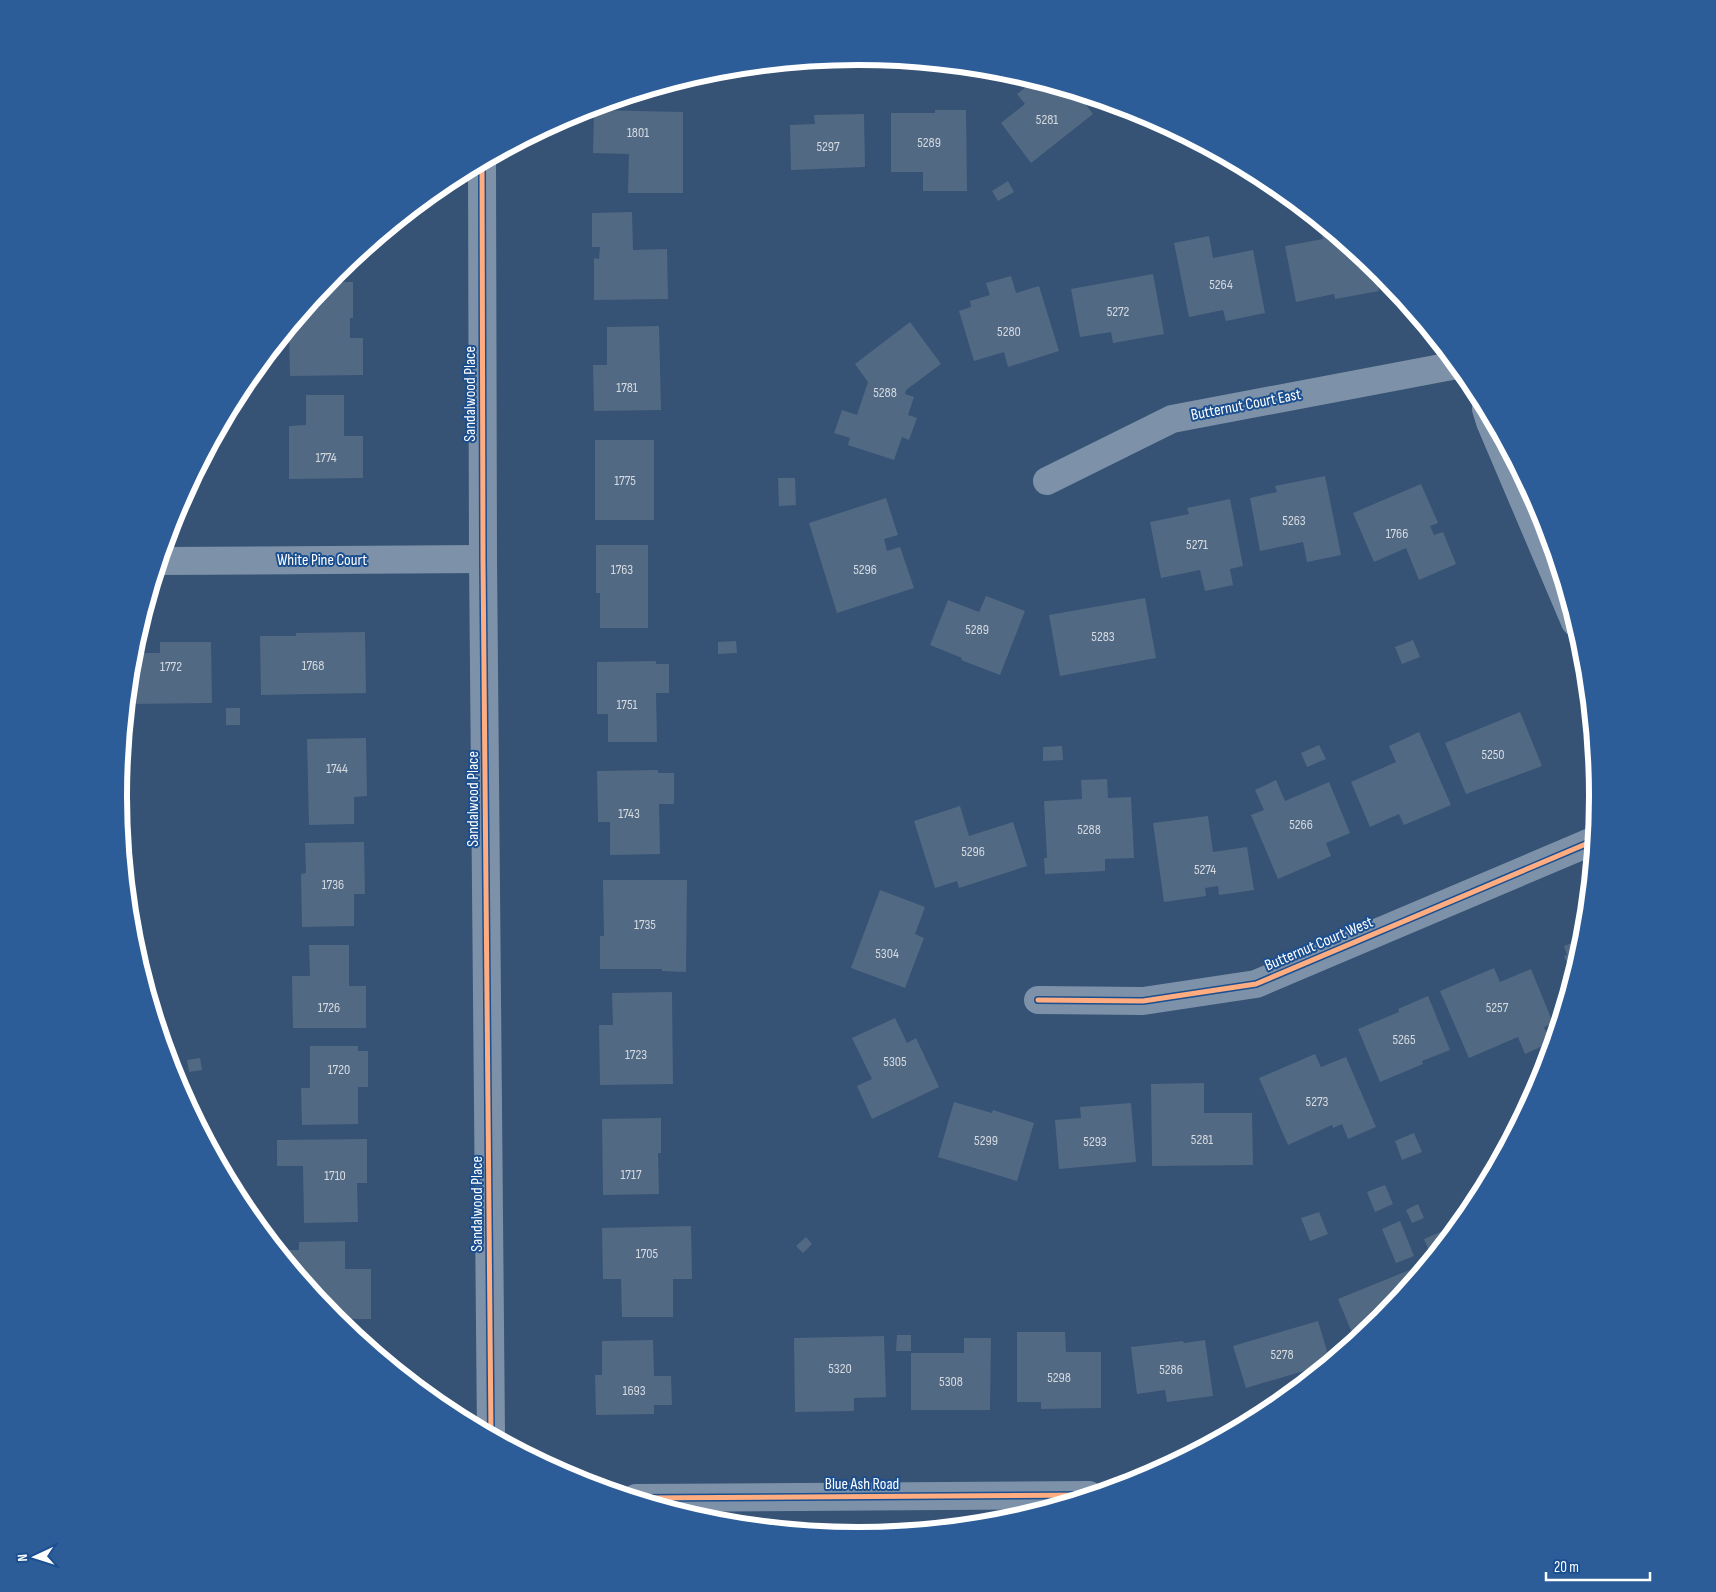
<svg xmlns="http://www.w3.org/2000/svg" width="1716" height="1592" viewBox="0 0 1716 1592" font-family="'Sofia Sans Condensed',sans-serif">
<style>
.building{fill:#526984}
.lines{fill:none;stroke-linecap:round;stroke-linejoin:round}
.minor{stroke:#7d92a8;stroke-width:28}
.cycleway-casing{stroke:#1b4f8f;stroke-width:8}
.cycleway{stroke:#ffac80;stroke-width:5}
.labels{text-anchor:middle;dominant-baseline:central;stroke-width:4;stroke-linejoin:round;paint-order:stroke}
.number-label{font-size:14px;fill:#d4dae0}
.street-label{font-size:16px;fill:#fff;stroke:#1b4f8f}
.rim{fill:none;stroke:#fff;stroke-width:6}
</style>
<rect width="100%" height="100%" fill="#365274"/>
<g class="building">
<path d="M1035,80L1077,93L1093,114L1031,163L1001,123L1025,104L1017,94Z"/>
<path d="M594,110L683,112V193H628L629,154L593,153Z"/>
<path d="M935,110H966L967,191H923V172H891V113H935Z"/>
<path d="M864,114L865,167L791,170L790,125L815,124L814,115Z"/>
<path d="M1008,181L1014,192L998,201L992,191Z"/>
<path d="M632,212L633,250L667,249L668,299L594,300V258L599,259L600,247H592V213Z"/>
<path d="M1331,232L1375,268L1379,291L1335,299L1334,294L1296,302L1285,246L1323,239L1322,234Z"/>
<path d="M1209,236L1213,258L1253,250L1265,313L1226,321L1223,310L1189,317L1174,243Z"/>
<path d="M1153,274L1164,334L1113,343L1111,332L1080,337L1071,289Z"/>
<path d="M1011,276L1016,293L1039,286L1059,351L1008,367L1004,352L974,361L959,311L971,307L970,301L990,295L986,283Z"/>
<path d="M328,282H353V318H350V338H363V375L290,376L289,328Z"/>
<path d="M910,322L941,364L906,390L905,394L914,397L908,415L917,418L909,440L902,437L894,460L848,445L850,438L834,433L842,410L857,415L868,382L855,364Z"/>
<path d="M659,326L661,410L594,411L593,365H607V327Z"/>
<path d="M306,395H344V436H363V478L289,479V426L306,425Z"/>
<rect x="595" y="440" width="59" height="80"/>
<path d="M1325,476L1341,555L1307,562L1303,542L1260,551L1250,498L1277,492L1275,486Z"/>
<path d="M778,478H795L796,505L779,506Z"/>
<path d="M1421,484L1438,523L1430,526L1434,535L1443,532L1456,564L1419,580L1406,548L1374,562L1353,513Z"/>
<path d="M886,498L898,535L884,539L887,551L900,547L914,588L837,613L809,523Z"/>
<path d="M1230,499L1243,566L1230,569L1233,585L1205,591L1200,570L1161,578L1150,522L1189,514L1187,508Z"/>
<path d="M596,545H648V628H600V593H596Z"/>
<path d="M986,596L1025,611L1000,675L961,660L962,658L930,645L948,600L979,612Z"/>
<path d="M1145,598L1156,658L1060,676L1049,615Z"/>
<path d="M365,632L366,693L261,695L260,636H296V633Z"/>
<path d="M1413,640L1420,657L1402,664L1395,647Z"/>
<path d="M736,641L737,653L718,654V642Z"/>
<path d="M160,642H211L212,703L130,704V679L132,653H160Z"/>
<path d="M656,661V664H669V693H656L657,742H608V714H597V662Z"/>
<rect x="226" y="708" width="14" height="17"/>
<path d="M1520,712L1542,766L1466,794L1445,743Z"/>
<path d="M1419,732L1451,805L1404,825L1399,814L1370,827L1351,782L1396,762L1389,746Z"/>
<path d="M366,738L367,796L354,797V824L309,825L307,739Z"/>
<path d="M1319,745L1326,759L1307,767L1301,753Z"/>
<path d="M1062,746L1063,760L1043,761V747Z"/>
<path d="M658,770V773H674V804H659L660,854L610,855V822H598L597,771Z"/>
<path d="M1107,779L1108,798L1131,797L1134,858L1105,859V871L1045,874L1044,858H1047L1044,801L1082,799L1081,780Z"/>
<path d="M1276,780L1285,801L1329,782L1350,833L1326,843L1331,856L1278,879L1251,815L1264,810L1255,790Z"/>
<path d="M960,806L969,836L1013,822L1027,866L959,888L957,881L935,888L914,821Z"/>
<path d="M1208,816L1213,852L1247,847L1254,890L1219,895L1218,886L1205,888L1206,896L1164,902L1153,823Z"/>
<path d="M364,842L365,894H354V926L302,927L301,874L306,873L305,843Z"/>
<path d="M603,880H687L686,972L662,971V969H600V936H604Z"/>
<path d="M880,890L925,907L915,934L924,938L905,988L851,968Z"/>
<path d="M1584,938L1583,941L1573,976L1564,956L1567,955L1564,946Z"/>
<path d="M309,945H349V986H366V1028H293L292,976H310Z"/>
<path d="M1494,968L1500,982L1531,969L1553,1023L1544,1027L1551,1042L1525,1054L1518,1037L1469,1058L1440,991Z"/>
<path d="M672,992L673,1084L600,1085L599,1025H613L612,993Z"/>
<path d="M1428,996L1450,1050L1422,1061L1423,1064L1380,1082L1358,1029L1399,1012L1398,1009Z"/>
<path d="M895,1018L907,1043L916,1038L939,1087L872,1119L857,1086L872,1079L852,1038Z"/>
<path d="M166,1021L169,1040H163L157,1022Z"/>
<path d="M310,1046H358V1051H368V1087H358V1124L302,1125L301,1088H310Z"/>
<path d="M1315,1054L1321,1067L1346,1057L1376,1127L1348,1139L1342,1124L1333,1128L1332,1125L1288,1145L1259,1078Z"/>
<path d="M200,1058L202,1070L189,1072L187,1060Z"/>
<path d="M1204,1083V1113H1252L1253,1165L1152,1166L1151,1084Z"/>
<path d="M954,1102L992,1113L993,1110L1034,1123L1017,1181L938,1157Z"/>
<path d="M1131,1103L1136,1162L1059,1169L1055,1120L1081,1118L1080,1107Z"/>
<path d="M661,1118V1153H658L659,1194L603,1195L602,1119Z"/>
<path d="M1414,1133L1422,1152L1402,1160L1395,1141Z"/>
<path d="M367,1139V1183H357L358,1222L304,1223L303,1166H277V1140Z"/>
<path d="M1385,1185L1393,1204L1375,1212L1367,1192Z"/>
<path d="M1418,1204L1424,1218L1412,1223L1406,1210Z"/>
<path d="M1319,1212L1328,1234L1310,1241L1301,1218Z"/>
<path d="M1400,1221L1414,1256L1396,1263L1382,1229Z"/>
<path d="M1459,1224L1453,1232L1432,1258L1424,1239Z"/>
<path d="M691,1226L692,1279H673V1317H622L621,1279H603L602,1228Z"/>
<path d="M806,1237L812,1244L803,1253L796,1246Z"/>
<path d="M345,1241V1269H371V1319H335L284,1257V1250H299V1242Z"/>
<path d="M1412,1269L1415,1277L1381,1319L1355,1340L1338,1299Z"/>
<path d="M1318,1321L1330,1361L1327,1364L1246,1388L1233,1346Z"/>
<path d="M1017,1332H1065L1066,1352H1101V1408L1041,1409V1402H1017Z"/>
<path d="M897,1335H911V1351H896Z"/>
<path d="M884,1336L886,1397L854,1398V1411L795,1412L794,1338Z"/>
<path d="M964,1338H991L990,1410H911V1353H964Z"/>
<path d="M653,1340L654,1376H671L672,1405H654V1414L596,1415L595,1375H602V1341Z"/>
<path d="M1205,1340L1213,1396L1167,1402L1165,1390L1137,1394L1131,1347L1183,1341L1184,1343Z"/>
</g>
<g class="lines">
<g class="minor">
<path d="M482,162L483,559L491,1435"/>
<path d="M1486,409L1490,422L1575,622"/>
<path d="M1047,481L1172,419L1457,365"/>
<path d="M160,561L483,559"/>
<path d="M1038,1000L1143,1001L1256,984L1593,841"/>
<path d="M636,1498L1089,1495"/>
</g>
<defs>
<g id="cycleway">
<path d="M482,162L483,559L491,1435"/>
<path d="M1038,1000L1143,1001L1256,984L1593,841"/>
<path d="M636,1498L1089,1495"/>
</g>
</defs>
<use href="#cycleway" class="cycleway-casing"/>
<use href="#cycleway" class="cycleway"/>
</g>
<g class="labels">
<g class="number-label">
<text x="1047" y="119">5281</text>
<text x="638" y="132">1801</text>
<text x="929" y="142">5289</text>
<text x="828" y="146">5297</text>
<text x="1221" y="284">5264</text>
<text x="1118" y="311">5272</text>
<text x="1009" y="331">5280</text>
<text x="627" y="387">1781</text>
<text x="885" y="392">5288</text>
<text x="326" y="457">1774</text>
<text x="625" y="480">1775</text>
<text x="1294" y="520">5263</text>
<text x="1397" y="533">1766</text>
<text x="1197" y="544">5271</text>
<text x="622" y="569">1763</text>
<text x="865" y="569">5296</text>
<text x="977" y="629">5289</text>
<text x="1103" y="636">5283</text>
<text x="313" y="665">1768</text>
<text x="171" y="666">1772</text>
<text x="627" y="704">1751</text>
<text x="1493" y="754">5250</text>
<text x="337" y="768">1744</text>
<text x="629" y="813">1743</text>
<text x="1301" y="824">5266</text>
<text x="1089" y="829">5288</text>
<text x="973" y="851">5296</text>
<text x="1205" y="869">5274</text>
<text x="333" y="884">1736</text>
<text x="645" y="924">1735</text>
<text x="887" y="953">5304</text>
<text x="329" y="1007">1726</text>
<text x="1497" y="1007">5257</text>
<text x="1404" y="1039">5265</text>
<text x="636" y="1054">1723</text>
<text x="895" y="1061">5305</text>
<text x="339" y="1069">1720</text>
<text x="1317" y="1101">5273</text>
<text x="1202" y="1139">5281</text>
<text x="986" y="1140">5299</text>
<text x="1095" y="1141">5293</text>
<text x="631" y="1174">1717</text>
<text x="335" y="1175">1710</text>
<text x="647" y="1253">1705</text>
<text x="1282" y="1354">5278</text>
<text x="840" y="1368">5320</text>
<text x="1171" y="1369">5286</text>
<text x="1059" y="1377">5298</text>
<text x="951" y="1381">5308</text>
<text x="634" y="1390">1693</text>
</g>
<g class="street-label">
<text transform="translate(470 394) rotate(-90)">Sandalwood Place</text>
<text transform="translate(1246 405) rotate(-11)">Butternut Court East</text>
<text x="322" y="560">White Pine Court</text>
<text transform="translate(473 799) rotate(-90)">Sandalwood Place</text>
<text transform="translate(1319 944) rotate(-23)">Butternut Court West</text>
<text transform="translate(477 1204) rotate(-90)">Sandalwood Place</text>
<text x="862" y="1484">Blue Ash Road</text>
</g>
</g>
<path d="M0 0H1716V1592H0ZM127 796a731 731 0 1 1 1462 0a731 731 0 1 1-1462 0Z" fill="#2d5d98" fill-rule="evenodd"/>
<path class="rim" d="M127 796a731 731 0 1 1 1462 0a731 731 0 1 1-1462 0Z"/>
<g transform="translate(35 1557) rotate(266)" stroke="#1b4f8f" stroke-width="4" paint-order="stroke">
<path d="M0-4L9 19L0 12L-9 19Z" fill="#ffffff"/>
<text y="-8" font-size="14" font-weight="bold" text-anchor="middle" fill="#ffffff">N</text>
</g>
<path d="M1546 1572v8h104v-8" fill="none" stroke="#ffffff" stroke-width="2.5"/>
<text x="1554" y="1572" font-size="15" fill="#ffffff" stroke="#1b4f8f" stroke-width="4" paint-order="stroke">20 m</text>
</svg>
